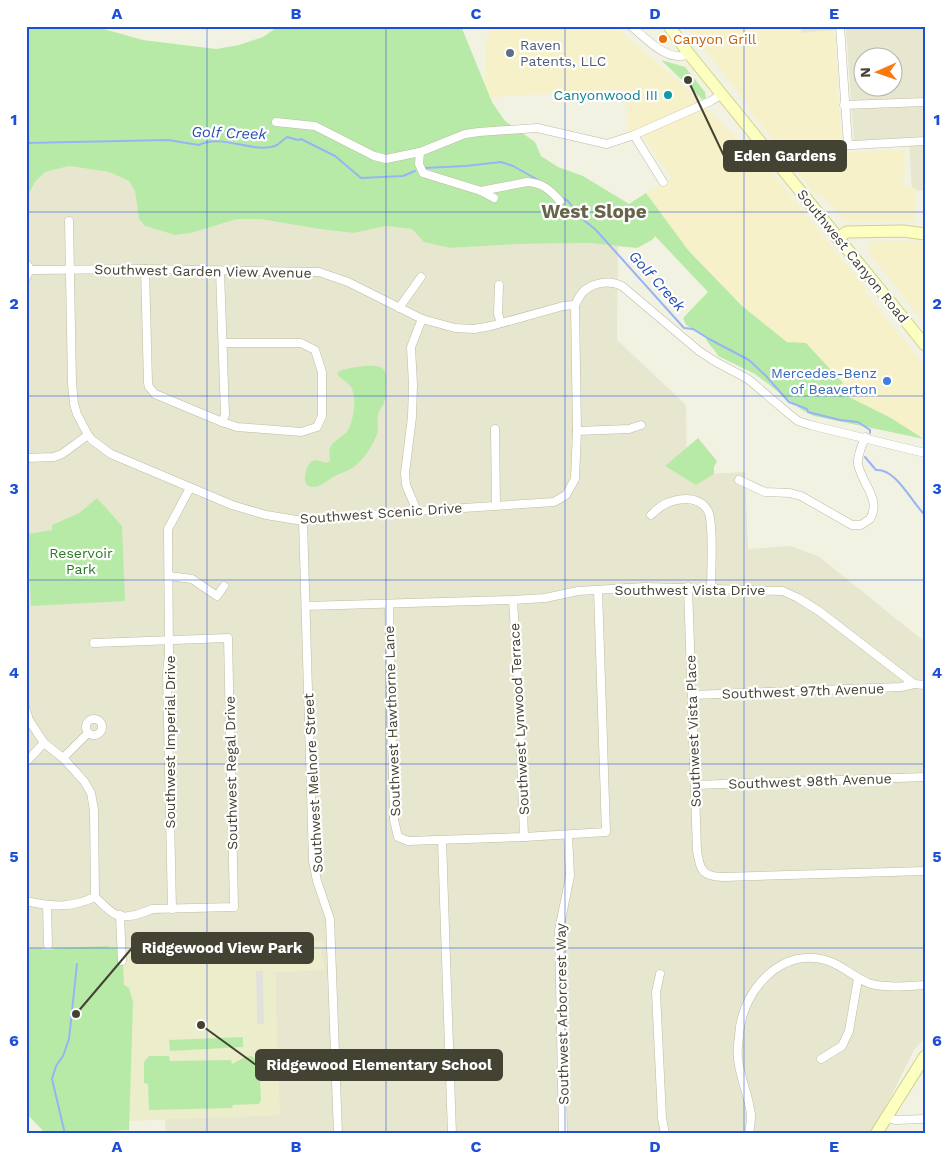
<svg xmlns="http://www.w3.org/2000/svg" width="951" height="1160" viewBox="0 0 951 1160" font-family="'Work Sans',sans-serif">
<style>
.residential{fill:#e7e6cf;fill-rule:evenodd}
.commercial{fill:#f7f1ca}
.education{fill:#ecedca}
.green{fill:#b8eaa7}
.parking{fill:#e2e1db}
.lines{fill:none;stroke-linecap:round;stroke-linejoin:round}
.stream{stroke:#98b4f5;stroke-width:2}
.street-casing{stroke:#bebca4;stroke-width:9}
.secondary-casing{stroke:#d0d28c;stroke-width:13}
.street{stroke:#fff;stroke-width:8}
.secondary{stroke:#fcffbf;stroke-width:11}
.grid{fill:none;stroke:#1d4ed8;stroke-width:1;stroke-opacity:0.55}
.food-dot{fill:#e8710a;stroke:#fff;stroke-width:2}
.service-dot{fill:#5c6f8a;stroke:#fff;stroke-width:2}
.culture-dot{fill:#0f9aa8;stroke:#fff;stroke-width:2}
.shop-dot{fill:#3f7fe0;stroke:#fff;stroke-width:2}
.labels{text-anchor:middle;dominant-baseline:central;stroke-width:4.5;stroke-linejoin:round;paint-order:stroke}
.food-label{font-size:14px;fill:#c56008;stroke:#fff;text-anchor:start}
.service-label{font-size:14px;fill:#4e5e75;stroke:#fff;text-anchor:start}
.culture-label{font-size:14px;fill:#0d838f;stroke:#fff;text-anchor:end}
.street-label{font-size:14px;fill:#444232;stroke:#fff}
.shop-label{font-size:14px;fill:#366cbe;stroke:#fff;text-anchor:end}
.park-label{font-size:14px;fill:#2a7922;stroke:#fff}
.water-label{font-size:15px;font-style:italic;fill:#254eb6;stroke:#fff}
.district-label{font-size:19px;font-weight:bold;fill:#676449;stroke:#fff}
.leader{fill:none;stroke:#444232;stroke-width:2}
.callout-dot{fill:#444232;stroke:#fff;stroke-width:2}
.callout{fill:#444232;stroke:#444232;stroke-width:2}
.callout-label{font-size:15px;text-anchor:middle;font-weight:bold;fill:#fff}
.neatline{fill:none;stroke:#1d4ed8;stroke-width:2}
.grid-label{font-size:16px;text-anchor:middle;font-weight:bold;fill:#1d4ed8}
</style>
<rect width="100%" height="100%" fill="#f2f2e2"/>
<g class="residential">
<path d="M800,26H925V190L912,191L909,138L854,141L846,29L801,33ZM864,58H894V88H864Z"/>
<path d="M68,166L109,172L129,181L135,191L139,219L145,226L175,235L191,233L237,219H260L319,229L353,233L387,226L413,229L425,242L450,248L520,244L589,243L618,246L617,340L686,405L687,475L745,472L748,549L790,546L818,556L925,642V1037L914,1050L872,1134H166L165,1119L279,1115L275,972L324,970V963L320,952L324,944L274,942L26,951V199L35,182L45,172ZM97,498L125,601L28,535L52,530V525L79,513Z"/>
</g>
<g class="commercial">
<path d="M488,26H614L687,89L772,173L867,290L865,292L925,366V439L891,418L835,390L842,383L800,344L788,342L742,306L688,250L646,193L672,178L642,136L648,133L644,126L628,134L626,89L490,97L486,89L485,39H489Z"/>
<path d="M686,26H800L801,33L834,31L842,152L905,150L904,188H916L915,221H844L820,193H814L798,174L800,171L745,105H748Z"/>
<path d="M874,241H925V324L869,253L868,246Z"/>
</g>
<path class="education" d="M324,941L320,952L324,963L325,970L275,972L280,1115L129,1121L122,948Z"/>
<g class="green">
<path d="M26,26H93L143,40L216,49L239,45L263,37L279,26H461L492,102L505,121L535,142L541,156L558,167L583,176L629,204L646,193L688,250L742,306L787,342L806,343L843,383L835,390L891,418L924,439L814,416L802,410L755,374L718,356C715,348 708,346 706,338L686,325L683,318L708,292L655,236L652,240L637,248L589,243L520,244L450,248L424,242L412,229L387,226L353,233L319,229L260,219H237L191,233L175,235L145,226L139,219L135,191L129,181L109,172L69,166L45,172L35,182L26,199Z"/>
<path d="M661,60L685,67L705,92L706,98L703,100Z"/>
<path d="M364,366C381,365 388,366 386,386C385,392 386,400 383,405C381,409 379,410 378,415C377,421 379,427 377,434C372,447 362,463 349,470C345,472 340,473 335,476C329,479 322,486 315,487C299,488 305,467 312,461L316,460L326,463L330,461C330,456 328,450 331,446C335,439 344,437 348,430C354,419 357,398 351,387C347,381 341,379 337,374L339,371L350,368Z"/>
<path d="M698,438L717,461L714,467V474L696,485L665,466Z"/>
<path d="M97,498L122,526L125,601L31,606L28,534L52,530V525L79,513Z"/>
<path d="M109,946L108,948H122L124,985L129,988L133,1002L129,1130L46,1134L26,1113V949L42,948V950H53L54,948Z"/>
<path d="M243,1037V1047L170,1051L169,1040Z"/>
<path d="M149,1056H169L170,1061L231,1060L232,1064L245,1057L252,1056L259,1062L261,1100L259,1104L233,1105L232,1108L149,1110L148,1084L144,1083V1062Z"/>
</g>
<path class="parking" d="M256,971H263L264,1024H257Z"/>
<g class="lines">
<g class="stream">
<path d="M26,143L168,140L199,145C222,133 256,155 277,145C280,143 284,139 287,137L298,140L301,139L335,156L361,178L403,176L415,171"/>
<path d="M425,168L465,166L501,162L513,166L549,186"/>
<path d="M562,198L568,201L581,218L595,229L684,328L693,329L709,339L749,360L766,376L789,402L807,409L808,412L840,420L858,422L870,430V433"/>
<path d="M865,457L876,470C896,468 912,503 925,515"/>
<path d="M65,1134L52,1079L56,1066L63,1056L69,1039L77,964"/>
</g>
<defs>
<g id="street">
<path d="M631,26C646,38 668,64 689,54"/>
<path d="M840,26L848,145"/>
<path d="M844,105L925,102"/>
<path d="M276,122L315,126L374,156L386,159L420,152L465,134L479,132L537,128L607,144L634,135L711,101L722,94"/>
<path d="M634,135L663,182"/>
<path d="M420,152L419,164L423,173L481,191L494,198"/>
<path d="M770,154L780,149L925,141"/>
<path d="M481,191L527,182C543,183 550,190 560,201"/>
<path d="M69,221L72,383L74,404L77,414L88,435L92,440L111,454L232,505L266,515L303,521L417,511L554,502L566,495L575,479L577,431L575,305C578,300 580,294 584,291C594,282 610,280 622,286L699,351L716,362L748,379L788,413L798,421L810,425L925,453"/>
<path d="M26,263L30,269L26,278"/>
<path d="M145,269L148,383L149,387L155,394L222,422L237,427L301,432L317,427L322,416V372L315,350L301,343H223"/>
<path d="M30,270L145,269L319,272L348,282L422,319L455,328L474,329L491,326L563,306L575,305"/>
<path d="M220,271L225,415L222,422"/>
<path d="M499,285L498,314L501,323"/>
<path d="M399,308L421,277"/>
<path d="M495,429L496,505"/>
<path d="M577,431L629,429L641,425"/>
<path d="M26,458L54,457L62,454L88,435"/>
<path d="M739,480L765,492L790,493L801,496L852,525H861L870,519C882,499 861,483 858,464C857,455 862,446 865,437"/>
<path d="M417,511L406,485L405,473L412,417L413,385L411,347L422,319"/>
<path d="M651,515C662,504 670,500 686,499C695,499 704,503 708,511C714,523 711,574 711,590"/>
<path d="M303,521L313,861L317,881L330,919L338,1134"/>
<path d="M169,576L192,579L217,596L224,586"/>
<path d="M688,587L697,851C700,871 703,877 724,877L925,871"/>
<path d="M513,600L519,696L524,837"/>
<path d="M389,604L394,820L398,837L408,841L524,837L606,832L598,590"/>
<path d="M306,606L513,600L545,598L578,591L645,587L783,591L798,598L819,611L914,684L925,685"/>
<path d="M94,643L228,638L234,907L152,909C143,913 127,919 117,915C109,912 101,902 95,897"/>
<path d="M692,695L901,687L914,684"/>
<path d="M26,710L29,720L44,743L63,758L84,781L91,793L94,810L95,897"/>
<circle cx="94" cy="727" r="8"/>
<path d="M63,758L88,733"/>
<path d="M26,762L44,743"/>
<path d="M695,785L925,777"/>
<path d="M442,841L452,1134"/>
<path d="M26,901C52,907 71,908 95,897"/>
<path d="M47,905L48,945"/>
<path d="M172,909L167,673L169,655L168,529L190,488"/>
<path d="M120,915L122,961"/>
<path d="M660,974L656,992L662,1118L665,1134"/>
<path d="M821,1059L842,1046L849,1031L858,979"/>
<path d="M885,1117L895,1120L925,1119"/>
<path d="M563,1134L559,930L570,876L568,835"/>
<path d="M749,1134C750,1128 751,1121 751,1115C749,1096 740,1078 738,1059C737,1051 738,1043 739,1036C741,991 783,943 831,962C846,968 856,979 871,984C888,988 907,986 925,985"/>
</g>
<g id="secondary">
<path d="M669,26L689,54L925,345"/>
<path d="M837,238L847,232L903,231L925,234"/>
<path d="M876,1134L925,1056"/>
</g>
</defs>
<use href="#street" class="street-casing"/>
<use href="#secondary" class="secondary-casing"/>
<use href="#street" class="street"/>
<use href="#secondary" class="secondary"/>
</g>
<path class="grid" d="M207,26V1134M386,26V1134M565,26V1134M744,26V1134M26,212H925M26,396H925M26,580H925M26,764H925M26,948H925"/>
<circle class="food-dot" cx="663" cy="39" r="5"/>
<circle class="service-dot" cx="510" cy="53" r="5"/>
<circle class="culture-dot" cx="668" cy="95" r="5"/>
<circle class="shop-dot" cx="887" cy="381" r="5"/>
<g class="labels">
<g class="food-label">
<text x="673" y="39">Canyon Grill</text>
</g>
<g class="service-label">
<text x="520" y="45">Raven<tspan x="520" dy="16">Patents, LLC</tspan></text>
</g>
<g class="culture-label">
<text x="658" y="95">Canyonwood III</text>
</g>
<g class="street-label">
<text transform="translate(853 256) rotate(51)">Southwest Canyon Road</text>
<text transform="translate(203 271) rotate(1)">Southwest Garden View Avenue</text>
<text transform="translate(381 513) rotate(-4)">Southwest Scenic Drive</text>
<text x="690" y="590">Southwest Vista Drive</text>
<text transform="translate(803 691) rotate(-2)">Southwest 97th Avenue</text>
<text transform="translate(519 719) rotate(-93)">Southwest Lynwood Terrace</text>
<text transform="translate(392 721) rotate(-92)">Southwest Hawthorne Lane</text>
<text transform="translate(693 731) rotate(-92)">Southwest Vista Place</text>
<text transform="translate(170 742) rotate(-90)">Southwest Imperial Drive</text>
<text transform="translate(231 773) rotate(-91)">Southwest Regal Drive</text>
<text transform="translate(810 781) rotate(-2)">Southwest 98th Avenue</text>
<text transform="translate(313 783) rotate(-93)">Southwest Melnore Street</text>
<text transform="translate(562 1014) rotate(-91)">Southwest Arborcrest Way</text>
</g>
<g class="shop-label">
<text x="877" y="373">Mercedes-Benz<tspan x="877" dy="16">of Beaverton</tspan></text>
</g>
<g class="park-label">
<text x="81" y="553">Reservoir<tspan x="81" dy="16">Park</tspan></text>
</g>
<g class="water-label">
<text transform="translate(229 133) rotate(2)">Golf Creek</text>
<text transform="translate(657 281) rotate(48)">Golf Creek</text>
</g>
<g class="district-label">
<text x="594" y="211">West Slope</text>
</g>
</g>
<path class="leader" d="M688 80L724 156M76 1014L132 948M201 1025L256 1065"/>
<g class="callout-dot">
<circle cx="688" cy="80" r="5"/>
<circle cx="76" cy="1014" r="5"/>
<circle cx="201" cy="1025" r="5"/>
</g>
<g class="callout">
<rect x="724" y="141" width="122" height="30" rx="5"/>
<rect x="132" y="933" width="181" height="30" rx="5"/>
<rect x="256" y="1050" width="246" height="30" rx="5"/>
</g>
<g class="callout-label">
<text x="785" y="161">Eden Gardens</text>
<text x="222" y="953">Ridgewood View Park</text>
<text x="379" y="1070">Ridgewood Elementary School</text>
</g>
<rect width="951" height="1160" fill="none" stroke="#ffffff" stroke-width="55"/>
<g transform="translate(878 72) rotate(268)"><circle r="24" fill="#ffffff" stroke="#b4b3ad"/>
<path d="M0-4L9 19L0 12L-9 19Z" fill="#ff780c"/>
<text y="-8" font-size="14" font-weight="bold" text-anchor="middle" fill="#444232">N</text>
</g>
<rect x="28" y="28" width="896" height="1104" class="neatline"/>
<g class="grid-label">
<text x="117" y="19">A</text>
<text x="296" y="19">B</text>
<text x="476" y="19">C</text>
<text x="655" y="19">D</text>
<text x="834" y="19">E</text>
<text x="14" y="125">1</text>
<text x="937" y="125">1</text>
<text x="14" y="309">2</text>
<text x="937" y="309">2</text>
<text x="14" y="494">3</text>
<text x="937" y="494">3</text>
<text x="14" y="678">4</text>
<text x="937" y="678">4</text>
<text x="14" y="862">5</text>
<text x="937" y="862">5</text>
<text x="14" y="1046">6</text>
<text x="937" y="1046">6</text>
<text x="117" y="1152">A</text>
<text x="296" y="1152">B</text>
<text x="476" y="1152">C</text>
<text x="655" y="1152">D</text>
<text x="834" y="1152">E</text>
</g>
</svg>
